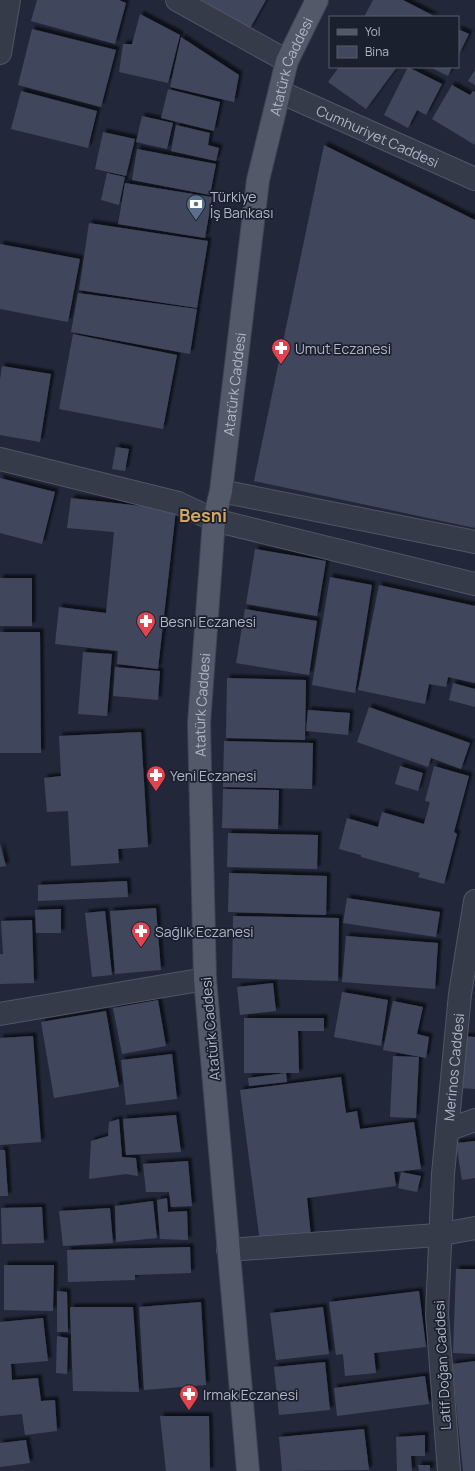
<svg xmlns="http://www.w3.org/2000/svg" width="475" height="1471" viewBox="0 0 475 1471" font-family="Manrope,sans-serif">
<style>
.building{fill:#41475c;filter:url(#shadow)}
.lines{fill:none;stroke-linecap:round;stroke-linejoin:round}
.minor-casing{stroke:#515565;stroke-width:24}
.major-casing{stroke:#3f4453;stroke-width:24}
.minor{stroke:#363b4a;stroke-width:22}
.major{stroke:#54596a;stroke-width:22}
.labels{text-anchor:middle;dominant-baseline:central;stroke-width:3.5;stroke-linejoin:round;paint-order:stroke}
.street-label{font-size:14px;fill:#b1b5c6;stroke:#1b202f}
.poi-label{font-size:14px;fill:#b1b5c6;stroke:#1b202f;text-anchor:start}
.district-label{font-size:18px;font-weight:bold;fill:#d2a560;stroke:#1b202f}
</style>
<defs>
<filter id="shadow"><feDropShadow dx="3.5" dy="-3.5" stdDeviation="1" flood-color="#0009"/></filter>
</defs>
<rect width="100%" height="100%" fill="#22283a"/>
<g class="building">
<path d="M37,0H119L126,3L115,44L31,21Z"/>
<path d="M196,0H266L249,30Z"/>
<path d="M373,0H403L436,17H364Z"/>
<path d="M140,14L180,35L168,83L119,72L123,44H132Z"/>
<path d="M32,29L116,50L101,107L18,85Z"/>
<path d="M458,29L469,34L458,56Z"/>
<path d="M181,37L239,75L234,102L170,87Z"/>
<path d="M339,67H397L366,109L328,82Z"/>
<path d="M408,67L442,84L426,115L417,110L408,128L384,115Z"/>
<path d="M430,67H452L448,76Z"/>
<path d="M475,70V85L468,81Z"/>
<path d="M452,85L470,95L473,91L475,92V145L432,119Z"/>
<path d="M168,89L220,102L214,131L161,118Z"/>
<path d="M21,91L97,111L88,148L11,129Z"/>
<path d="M142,116L173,123L167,149L136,142Z"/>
<path d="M176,125L210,133L208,145L219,148L216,161L171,151Z"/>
<path d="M103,132L135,139L126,176L95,169Z"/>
<path d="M324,145L475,220V528L254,481Z"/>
<path d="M137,149L216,164L210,195L132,180Z"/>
<path d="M107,173L125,177L119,205L101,200Z"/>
<path d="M125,183L212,197L205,238L118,224Z"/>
<path d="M89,223L208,241L197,308L79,290Z"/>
<path d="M0,244L80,259L68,322L0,309Z"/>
<path d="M78,293L197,309L190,354L71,332Z"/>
<path d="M73,334L177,355L163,429L59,409Z"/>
<path d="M2,366L51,374L40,442L0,435V380Z"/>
<path d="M116,447L129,449L125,471L112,469Z"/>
<path d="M0,478L55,492L42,544L0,533Z"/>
<path d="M71,498L176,510L158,669L117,664L118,651L55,644L59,607L106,613L114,532L67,528Z"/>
<path d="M255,549L326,561L317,616L246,604Z"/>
<path d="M330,577L372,585L355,693L312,685Z"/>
<rect x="0" y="578" width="32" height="48"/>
<path d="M379,585L475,606V683L448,677L446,687L429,684L425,704L358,690Z"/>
<path d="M245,609L317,621L309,675L236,663Z"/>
<path d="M0,632H40L41,753H0Z"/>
<path d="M83,652L112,654L107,716L78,714Z"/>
<path d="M115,667L160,671L158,700L113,696Z"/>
<path d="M227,678L306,680L305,740L226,738Z"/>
<path d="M453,683L475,689V707L449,700Z"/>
<path d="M369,707L470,743L461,769L431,758L428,767L357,742Z"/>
<path d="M308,710L350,713L348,735L306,731Z"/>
<path d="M141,732L148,847L118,849L119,863L71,866L68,811L47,812L44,778L61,776L59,736Z"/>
<path d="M224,741L313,743L312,789L223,787Z"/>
<path d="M400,766L423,773L418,791L395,784Z"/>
<path d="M434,766L469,776L454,832L457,834L444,884L418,877L420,873L361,857V855L339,849L347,818L378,827L382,812L424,824L430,802L425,801Z"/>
<path d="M223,789L279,790L278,829L222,828Z"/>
<path d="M228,833L318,835L317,869L227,867Z"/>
<path d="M0,844L6,866L0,867Z"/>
<path d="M229,873L327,876L326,915L228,912Z"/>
<path d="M127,881L128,897L38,901V885Z"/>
<path d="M347,898L440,912L436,937L343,923Z"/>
<path d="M156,908L161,970L115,974L110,911Z"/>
<path d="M61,909V933H36L35,910Z"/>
<path d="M105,911L112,975L92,977L85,913Z"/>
<path d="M233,916L339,918L338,981L232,978Z"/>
<path d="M32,920L34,983L0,984V954H3L1,921Z"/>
<path d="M346,936L438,943L435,989L342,982Z"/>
<path d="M273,983L276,1011L240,1015L237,987Z"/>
<path d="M342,992L388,1000L381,1046L334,1037Z"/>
<path d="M158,1000L166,1046L122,1054L113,1008Z"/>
<path d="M393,1001L423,1007L417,1034L429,1037L426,1058L383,1050Z"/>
<path d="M106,1011L119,1087L54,1098L41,1022Z"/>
<path d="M244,1018H324V1031H298L299,1073H244Z"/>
<path d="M33,1036L41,1142L0,1145V1038Z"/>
<path d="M463,1036L475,1037V1089L459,1088Z"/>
<path d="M172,1054L177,1099L126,1105L121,1060Z"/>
<path d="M393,1056L419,1057L416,1118L390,1117Z"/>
<path d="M286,1073L287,1082L249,1086L248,1078Z"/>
<path d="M341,1077L346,1113L357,1111L360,1129L414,1122L421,1169L394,1172L396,1186L307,1198L311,1236L260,1242L240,1090Z"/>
<path d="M176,1115L181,1152L126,1155L123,1119Z"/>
<path d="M119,1119L122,1157L136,1158L138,1176L126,1174L89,1179L91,1141L108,1136L109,1122Z"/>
<path d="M475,1141V1178L462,1180L456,1143Z"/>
<path d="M0,1150H5L8,1196H0Z"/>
<path d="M188,1161L192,1206L171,1207L169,1192H146L143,1164Z"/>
<path d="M401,1172L421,1176L417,1192L398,1188Z"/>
<path d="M167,1198L168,1212L187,1211L188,1240L160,1239L157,1200Z"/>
<path d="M153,1201L157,1238L116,1242L115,1206Z"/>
<path d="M42,1207L44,1243L2,1244L1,1208Z"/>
<path d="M110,1208L113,1243L63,1246L59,1211Z"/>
<path d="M190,1247L191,1273L135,1275V1280L68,1282L67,1250Z"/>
<path d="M4,1265H54L53,1311L4,1310Z"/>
<path d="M456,1269H475V1354L453,1353Z"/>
<path d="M57,1291L67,1292L68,1332H57Z"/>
<path d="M419,1291L426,1347L374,1353L376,1373L345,1376L343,1354L336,1355L329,1302Z"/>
<path d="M201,1302L206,1385L144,1390L139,1307Z"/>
<path d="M70,1307H133L139,1392L73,1391Z"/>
<path d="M323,1307L329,1354L276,1360L270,1313Z"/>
<path d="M43,1318L48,1361L11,1364L12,1380L38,1378L41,1401L55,1400L57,1431L25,1435L22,1414L0,1416V1322Z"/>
<path d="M57,1336L68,1338L67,1374L56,1373Z"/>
<path d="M475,1361V1471H463L452,1364Z"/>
<path d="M325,1362L330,1410L279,1415L274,1367Z"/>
<path d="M425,1376L429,1404L337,1416L334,1388Z"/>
<path d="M160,1416H209L210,1471H166Z"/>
<path d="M364,1429L369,1470L282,1471L279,1437Z"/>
<path d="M425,1435V1456H411L412,1471H397L396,1437Z"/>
<path d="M26,1440L30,1463L0,1467V1443Z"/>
<path d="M418,1465H430V1471H419Z"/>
</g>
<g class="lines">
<defs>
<g id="minor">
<path d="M177,0L287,61"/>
<path d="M0,53L9,0"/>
<path id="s1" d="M280,92L475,179"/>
<path d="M0,459L178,503L214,520L475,584"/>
<path d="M221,491L475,542"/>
<path d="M0,1014L205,979"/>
<path d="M447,1130L475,1120"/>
<path d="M228,1250L437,1235L475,1228"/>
<path id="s2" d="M449,1471L437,1314L443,1174L460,994L475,901"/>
</g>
<g id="major">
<path id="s3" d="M248,1471L205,979L199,723L214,520L221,491L258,180L287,61L317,0"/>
</g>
</defs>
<use href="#minor" class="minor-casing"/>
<use href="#major" class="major-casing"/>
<use href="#minor" class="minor"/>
<use href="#major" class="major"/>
</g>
<defs>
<symbol id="bank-pin" viewBox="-11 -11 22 30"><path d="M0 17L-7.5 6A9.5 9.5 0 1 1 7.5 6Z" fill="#5c6f8a" stroke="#1b202f"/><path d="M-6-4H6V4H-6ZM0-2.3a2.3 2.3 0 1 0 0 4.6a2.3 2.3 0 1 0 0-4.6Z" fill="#fff"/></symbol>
<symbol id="pharmacy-pin" viewBox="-11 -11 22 30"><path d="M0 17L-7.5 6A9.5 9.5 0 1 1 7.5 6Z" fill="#e0444e" stroke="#1b202f"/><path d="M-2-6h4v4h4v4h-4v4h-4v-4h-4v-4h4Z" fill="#fff"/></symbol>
</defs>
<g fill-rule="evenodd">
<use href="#bank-pin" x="185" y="193" width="22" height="30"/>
<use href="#pharmacy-pin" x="270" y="337" width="22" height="30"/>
<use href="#pharmacy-pin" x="135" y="610" width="22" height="30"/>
<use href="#pharmacy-pin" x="145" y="764" width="22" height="30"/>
<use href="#pharmacy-pin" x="130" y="920" width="22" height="30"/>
<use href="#pharmacy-pin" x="178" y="1383" width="22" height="30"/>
</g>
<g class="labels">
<g class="street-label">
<text stroke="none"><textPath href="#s3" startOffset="1415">Atatürk Caddesi</textPath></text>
<text stroke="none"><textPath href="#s1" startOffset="107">Cumhuriyet Caddesi</textPath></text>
<text stroke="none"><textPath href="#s3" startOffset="1091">Atatürk Caddesi</textPath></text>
<text stroke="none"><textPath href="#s3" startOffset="768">Atatürk Caddesi</textPath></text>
<text transform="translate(210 1029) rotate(-95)">Atatürk Caddesi</text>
<text stroke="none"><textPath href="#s2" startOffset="405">Merinos Caddesi</textPath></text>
<text transform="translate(442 1365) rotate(-93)">Latif Doğan Caddesi</text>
</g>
<g class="poi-label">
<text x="210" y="196">Türkiye<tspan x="210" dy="16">İş Bankası</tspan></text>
<text x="295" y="348">Umut Eczanesi</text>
<text x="160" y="621">Besni Eczanesi</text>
<text x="170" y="775">Yeni Eczanesi</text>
<text x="155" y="931">Sağlık Eczanesi</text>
<text x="203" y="1394">Irmak Eczanesi</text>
</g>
<g class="district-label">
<text x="203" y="515">Besni</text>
</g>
</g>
<rect x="329" y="16" width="130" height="52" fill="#1b202f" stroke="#575c6b"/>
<rect x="337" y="29" width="20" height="6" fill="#54596a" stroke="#575c6b"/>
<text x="365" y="36" font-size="12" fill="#b1b5c6">Yol</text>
<rect x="337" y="46" width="20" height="12" fill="#41475c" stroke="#575c6b"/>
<text x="365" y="56" font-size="12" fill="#b1b5c6">Bina</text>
</svg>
